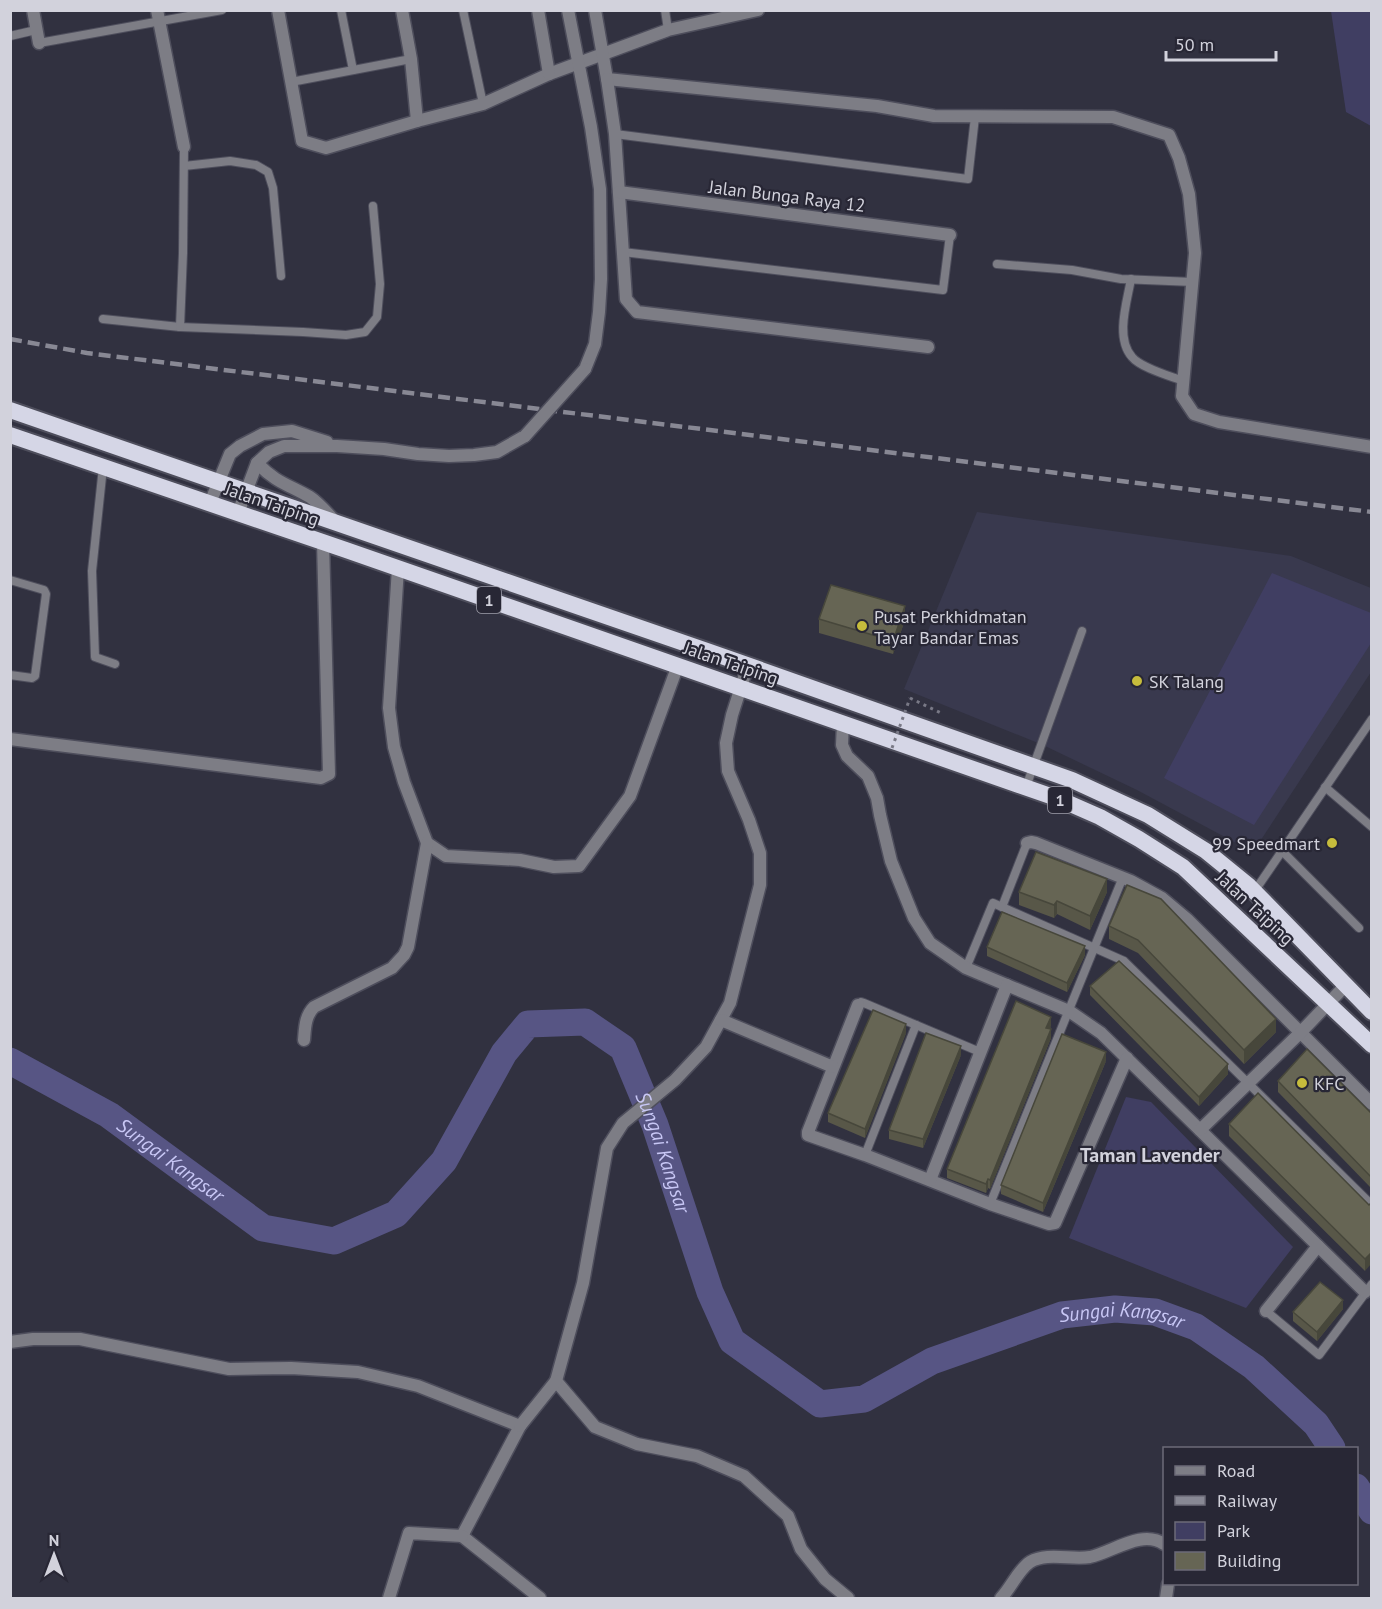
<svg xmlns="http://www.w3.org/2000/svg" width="1382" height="1609" viewBox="0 0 1382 1609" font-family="'PT Sans',sans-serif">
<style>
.built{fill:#39394e}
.green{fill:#403e62}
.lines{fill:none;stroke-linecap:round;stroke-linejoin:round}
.river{stroke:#575584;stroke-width:27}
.service-casing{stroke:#4e4e5c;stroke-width:10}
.minor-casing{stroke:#4e4e5c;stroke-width:15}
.trunk-casing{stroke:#4e4e5c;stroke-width:20}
.path{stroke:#797986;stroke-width:3;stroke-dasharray:3 4.5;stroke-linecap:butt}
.service{stroke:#7d7d85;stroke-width:8}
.minor{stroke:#7d7d85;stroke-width:12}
.trunk{stroke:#d5d6e6;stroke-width:16}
.rail{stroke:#888894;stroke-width:4.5;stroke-dasharray:12 6;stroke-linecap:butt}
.minor-bridge-casing{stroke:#4e4e5c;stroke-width:15;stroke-linecap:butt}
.path-bridge{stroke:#797986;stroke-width:3;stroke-dasharray:3 4.5;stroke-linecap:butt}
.minor-bridge{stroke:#7d7d85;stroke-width:12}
.wall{fill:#585748}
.shaded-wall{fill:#47473b}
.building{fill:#666554;stroke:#47473b;stroke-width:1.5}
.poi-dot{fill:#c6bc3c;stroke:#282735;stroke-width:2}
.labels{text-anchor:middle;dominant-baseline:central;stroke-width:4.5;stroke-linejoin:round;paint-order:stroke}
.shield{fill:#282735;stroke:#9f9faa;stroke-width:1.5}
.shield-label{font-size:16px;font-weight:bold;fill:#d2d2dc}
.street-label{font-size:18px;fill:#d2d2dc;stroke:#282735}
.poi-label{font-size:18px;fill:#d2d2dc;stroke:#282735;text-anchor:start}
.water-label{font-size:20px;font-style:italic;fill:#c8c7f5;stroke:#282735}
.neighbourhood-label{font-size:20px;font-weight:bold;fill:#d2d2dc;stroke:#282735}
</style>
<rect width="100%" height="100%" fill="#313140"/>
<path class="built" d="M977,512L1291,556L1371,588V672L1253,852L1137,790L1043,745L904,689Z"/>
<g class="green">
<path d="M1331,11H1371V126L1346,112Z"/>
<path d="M1272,573L1371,613V643L1254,825L1164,778Z"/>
<path d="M1126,1097L1151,1102L1293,1247L1246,1308L1069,1238Z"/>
</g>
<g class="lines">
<g class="river">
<path id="s1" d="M10,1061L109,1115L263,1228L334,1241L396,1214L444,1161L504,1053L528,1024L585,1022L623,1048L655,1125L710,1292L732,1341L820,1404L864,1399L932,1361L1062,1315L1115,1309L1155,1312L1196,1327L1254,1367L1316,1424L1332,1448"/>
<path d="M1356,1487L1372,1511"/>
</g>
<defs>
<g id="service">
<path d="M341,10L353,70"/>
<path d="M463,10L483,104"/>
<path d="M665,10L668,30"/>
<path d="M10,36L36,30"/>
<path d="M39,43L222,10"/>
<path d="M291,82L411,59"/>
<path d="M615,134L968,179L975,117"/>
<path d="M184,166L230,161L256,165L268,172L273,188L281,276"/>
<path d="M623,252L943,290L950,235"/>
<path d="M997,264L1072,270L1121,279L1193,282"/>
<path d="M1131,279C1127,302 1115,338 1132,357C1141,368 1170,376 1183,381"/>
<path d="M103,319L180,327L303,332L346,335L365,332L377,317L380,284L373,206"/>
<path d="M180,327L183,253L184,147"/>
<path d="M103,467L92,571L95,657L115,664"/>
<path d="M10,580L44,590L46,594L35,676L32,678L10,675"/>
<path d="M1026,787L1082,631"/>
<path d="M1325,787L1372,827"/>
<path d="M1282,851L1359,928"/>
<path d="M1254,892L1372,719"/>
<path d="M1002,907L1027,843"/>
<path d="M966,968L993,903L1124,961L1372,1205"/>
<path d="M858,1005L861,1002L864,1003L980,1052"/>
<path d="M865,1155L916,1025"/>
<path d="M990,1204L1123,877"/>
<path d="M1266,1311L1319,1355L1372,1284"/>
</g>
<g id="minor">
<path d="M33,10L39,43"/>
<path d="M157,10L184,147"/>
<path d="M278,10L302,141L326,148L417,121L483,104L549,74L668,30L758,10"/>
<path d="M402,10L411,59L417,121"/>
<path d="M538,10L549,74"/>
<path d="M568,10L591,127L600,189L601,279L599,312L595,344L585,369"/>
<path d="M595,10L607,79L877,106L934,116L1113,117L1169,135L1179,158L1189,194L1195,253L1182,396L1194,414L1219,422L1372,447"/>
<path d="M607,79L615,134L626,299L637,312L928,347"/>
<path d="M619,192L950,235"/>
<path d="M257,463C275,482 289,485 310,497C319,503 327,513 335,521"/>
<path d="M210,503L230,454L240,446L263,434L292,431L327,442"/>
<path d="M238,513L257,463L269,452L284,446H337L384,449L418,454L449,456L474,455L497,452L525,436"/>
<path d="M398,568L389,708L394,747L404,782L427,843L446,856L520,860L554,867L579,866L630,796L678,665"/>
<path d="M748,665L732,715L726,743L728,771L749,820L760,853V885L730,1003L706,1047L675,1080L623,1123L607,1148L583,1283L556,1381L595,1427L637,1444L697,1456L744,1476L788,1516L801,1549L825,1579L848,1598"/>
<path d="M843,723L842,745L847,756L868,776L877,798L880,815L891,861L914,918L930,943L966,968L1069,1011L1101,1033L1365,1292"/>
<path d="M10,739L321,778L329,774L323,542"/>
<path d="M1027,843L1031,842L1036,843L1131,881L1162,898L1187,919L1372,1104"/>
<path d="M858,1005L808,1132V1135L865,1155L990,1204L1049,1224L1055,1223L1127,1058"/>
<path d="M721,1020L833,1067"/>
<path d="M304,1040C305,1028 305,1016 314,1007L392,968L404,955L408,947L427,843"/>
<path d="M1200,1130L1300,1033L1345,986"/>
<path d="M930,1180L1007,985"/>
<path d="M1266,1311L1318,1246"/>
<path d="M10,1342L33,1339H80L229,1369L291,1368L358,1372L418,1386L520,1426L462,1536"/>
<path d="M520,1426L556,1381"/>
<path d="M462,1536L540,1598"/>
<path d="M389,1598L409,1533L462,1536"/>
<path d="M1001,1598C1011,1588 1018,1570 1030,1562C1047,1552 1071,1560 1090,1557C1113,1552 1142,1529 1164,1544"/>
<path d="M1166,1598L1168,1584"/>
</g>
<g id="trunk">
<path d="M10,410L710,652L1072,780L1148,815L1206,851L1249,886L1372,1012"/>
<path d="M10,435L346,550L1059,799L1100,817L1139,839L1183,867L1372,1045"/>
</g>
</defs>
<use href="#service" class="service-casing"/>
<use href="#minor" class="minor-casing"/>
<use href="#trunk" class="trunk-casing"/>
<path class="path" d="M910,698L941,713"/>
<use href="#service" class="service"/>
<use href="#minor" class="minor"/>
<use href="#trunk" class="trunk"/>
<path class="rail" d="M10,339L87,353L1372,512"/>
<defs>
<path id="minor-bridge" d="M525,436L585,369"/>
</defs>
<use href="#minor-bridge" class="minor-bridge-casing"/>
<path class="path-bridge" d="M892,748L910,698"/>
<use href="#minor-bridge" class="minor-bridge"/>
</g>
<g class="wall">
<path d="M819,619L905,620L893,654L819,633Z"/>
<path d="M1127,885L1276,1032L1244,1064L1138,953L1109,939V926Z"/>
<path d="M1019,892H1107L1090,930L1057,914L1054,918L1019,905Z"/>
<path d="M987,947L1085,955L1067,992L987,956Z"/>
<path d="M1090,986L1228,1074L1199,1106L1090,995Z"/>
<path d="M1051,1026L1050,1029L1051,1038L990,1189L988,1188L986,1193L947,1178V1169Z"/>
<path d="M906,1033L865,1138L828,1122V1113Z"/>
<path d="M961,1055L923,1148L889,1139V1130Z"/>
<path d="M1106,1061L1043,1212L1001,1194V1185Z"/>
<path d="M1278,1081L1371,1113V1188L1278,1092Z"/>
<path d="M1229,1124L1369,1205L1365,1271L1229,1136Z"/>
<path d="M1343,1309L1317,1341L1293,1321V1312Z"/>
</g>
<g class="shaded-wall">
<path d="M905,606V620L893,654V641Z"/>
<path d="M1107,879V892L1090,930V916Z"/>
<path d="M1057,901V914L1054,918V905Z"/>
<path d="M1085,946V955L1067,992V983Z"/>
<path d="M1051,1017V1026L1046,1037V1028Z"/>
<path d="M1276,1019V1032L1244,1064V1050Z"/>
<path d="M906,1024V1033L865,1138V1129Z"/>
<path d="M1051,1029V1038L990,1189V1180Z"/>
<path d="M961,1046V1055L923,1148V1139Z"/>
<path d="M1106,1052V1061L1043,1212V1203Z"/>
<path d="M1228,1064V1074L1199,1106V1097Z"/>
<path d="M988,1179V1188L986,1193V1184Z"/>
<path d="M1371,1253V1264L1365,1271V1259Z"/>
<path d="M1343,1300V1309L1317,1341V1332Z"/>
</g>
<g class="building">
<path d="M831,585L905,606L893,641L819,619Z"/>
<path d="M1036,852L1107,879L1090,916L1057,901L1054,905L1019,892Z"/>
<path d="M1127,885L1161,899L1276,1019L1244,1050L1138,940L1109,926Z"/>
<path d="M1002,912L1085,946L1067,983L987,947Z"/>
<path d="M1119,961L1228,1064L1199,1097L1090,986Z"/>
<path d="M1016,1001L1051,1017L1046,1028L1051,1029L990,1180L988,1179L986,1184L947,1169Z"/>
<path d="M873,1010L906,1024L865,1129L828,1113Z"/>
<path d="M926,1033L961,1046L923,1139L889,1130Z"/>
<path d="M1062,1034L1106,1052L1043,1203L1001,1185Z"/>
<path d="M1307,1049L1371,1113V1177L1278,1081Z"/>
<path d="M1258,1093L1369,1205L1371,1203V1253L1365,1259L1229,1124Z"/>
<path d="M1320,1282L1343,1300L1317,1332L1293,1312Z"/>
</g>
<g class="poi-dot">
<circle cx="862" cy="626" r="6"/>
<circle cx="1137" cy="681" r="6"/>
<circle cx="1332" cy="843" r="6"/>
<circle cx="1302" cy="1083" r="6"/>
</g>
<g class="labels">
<g class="shield">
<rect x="477" y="587" width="24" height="26" rx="4.5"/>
<rect x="1048" y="787" width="24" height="26" rx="4.5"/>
</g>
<g class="shield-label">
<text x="489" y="600">1</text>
<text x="1060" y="800">1</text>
</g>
<g class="street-label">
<text transform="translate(787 196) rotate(7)">Jalan Bunga Raya 12</text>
<text transform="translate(272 504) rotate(19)">Jalan Taiping</text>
<text transform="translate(731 663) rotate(19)">Jalan Taiping</text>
<text transform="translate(1255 908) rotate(43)">Jalan Taiping</text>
</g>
<g class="poi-label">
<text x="874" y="616">Pusat Perkhidmatan<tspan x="874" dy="21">Tayar Bandar Emas</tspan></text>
<text x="1149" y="681">SK Talang</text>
<text x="1320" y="843" text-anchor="end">99 Speedmart</text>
<text x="1314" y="1083">KFC</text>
</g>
<g class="water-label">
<text stroke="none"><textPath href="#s1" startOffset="891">Sungai Kangsar</textPath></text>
<text stroke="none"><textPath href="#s1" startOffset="189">Sungai Kangsar</textPath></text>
<text stroke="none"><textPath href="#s1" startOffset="1521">Sungai Kangsar</textPath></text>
</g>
<g class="neighbourhood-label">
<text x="1150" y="1155">Taman Lavender</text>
</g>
</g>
<rect width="1382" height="1609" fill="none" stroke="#d2d2dc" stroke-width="24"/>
<rect x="1163" y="1447" width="195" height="138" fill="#282735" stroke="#6c6b78" stroke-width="1.5"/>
<rect x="1175" y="1466" width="30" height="9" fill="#7d7d85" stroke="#6c6b78" stroke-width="1.5"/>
<text x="1217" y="1477" font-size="18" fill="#d2d2dc">Road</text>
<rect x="1175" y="1496" width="30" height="9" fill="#888894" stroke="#6c6b78" stroke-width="1.5"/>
<text x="1217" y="1507" font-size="18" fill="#d2d2dc">Railway</text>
<rect x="1175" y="1522" width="30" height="18" fill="#403e62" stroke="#6c6b78" stroke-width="1.5"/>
<text x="1217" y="1537" font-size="18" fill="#d2d2dc">Park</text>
<rect x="1175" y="1552" width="30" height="18" fill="#666554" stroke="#6c6b78" stroke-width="1.5"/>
<text x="1217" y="1567" font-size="18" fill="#d2d2dc">Building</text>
<g transform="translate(54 1555)" stroke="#282735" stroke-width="4.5" paint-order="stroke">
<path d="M0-4.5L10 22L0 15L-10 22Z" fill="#d2d2dc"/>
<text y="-9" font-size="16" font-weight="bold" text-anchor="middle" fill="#d2d2dc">N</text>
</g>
<path d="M1166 51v9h110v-9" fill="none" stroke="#d2d2dc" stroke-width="3"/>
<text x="1175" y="51" font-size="18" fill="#d2d2dc" stroke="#282735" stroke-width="4.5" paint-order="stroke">50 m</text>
</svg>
